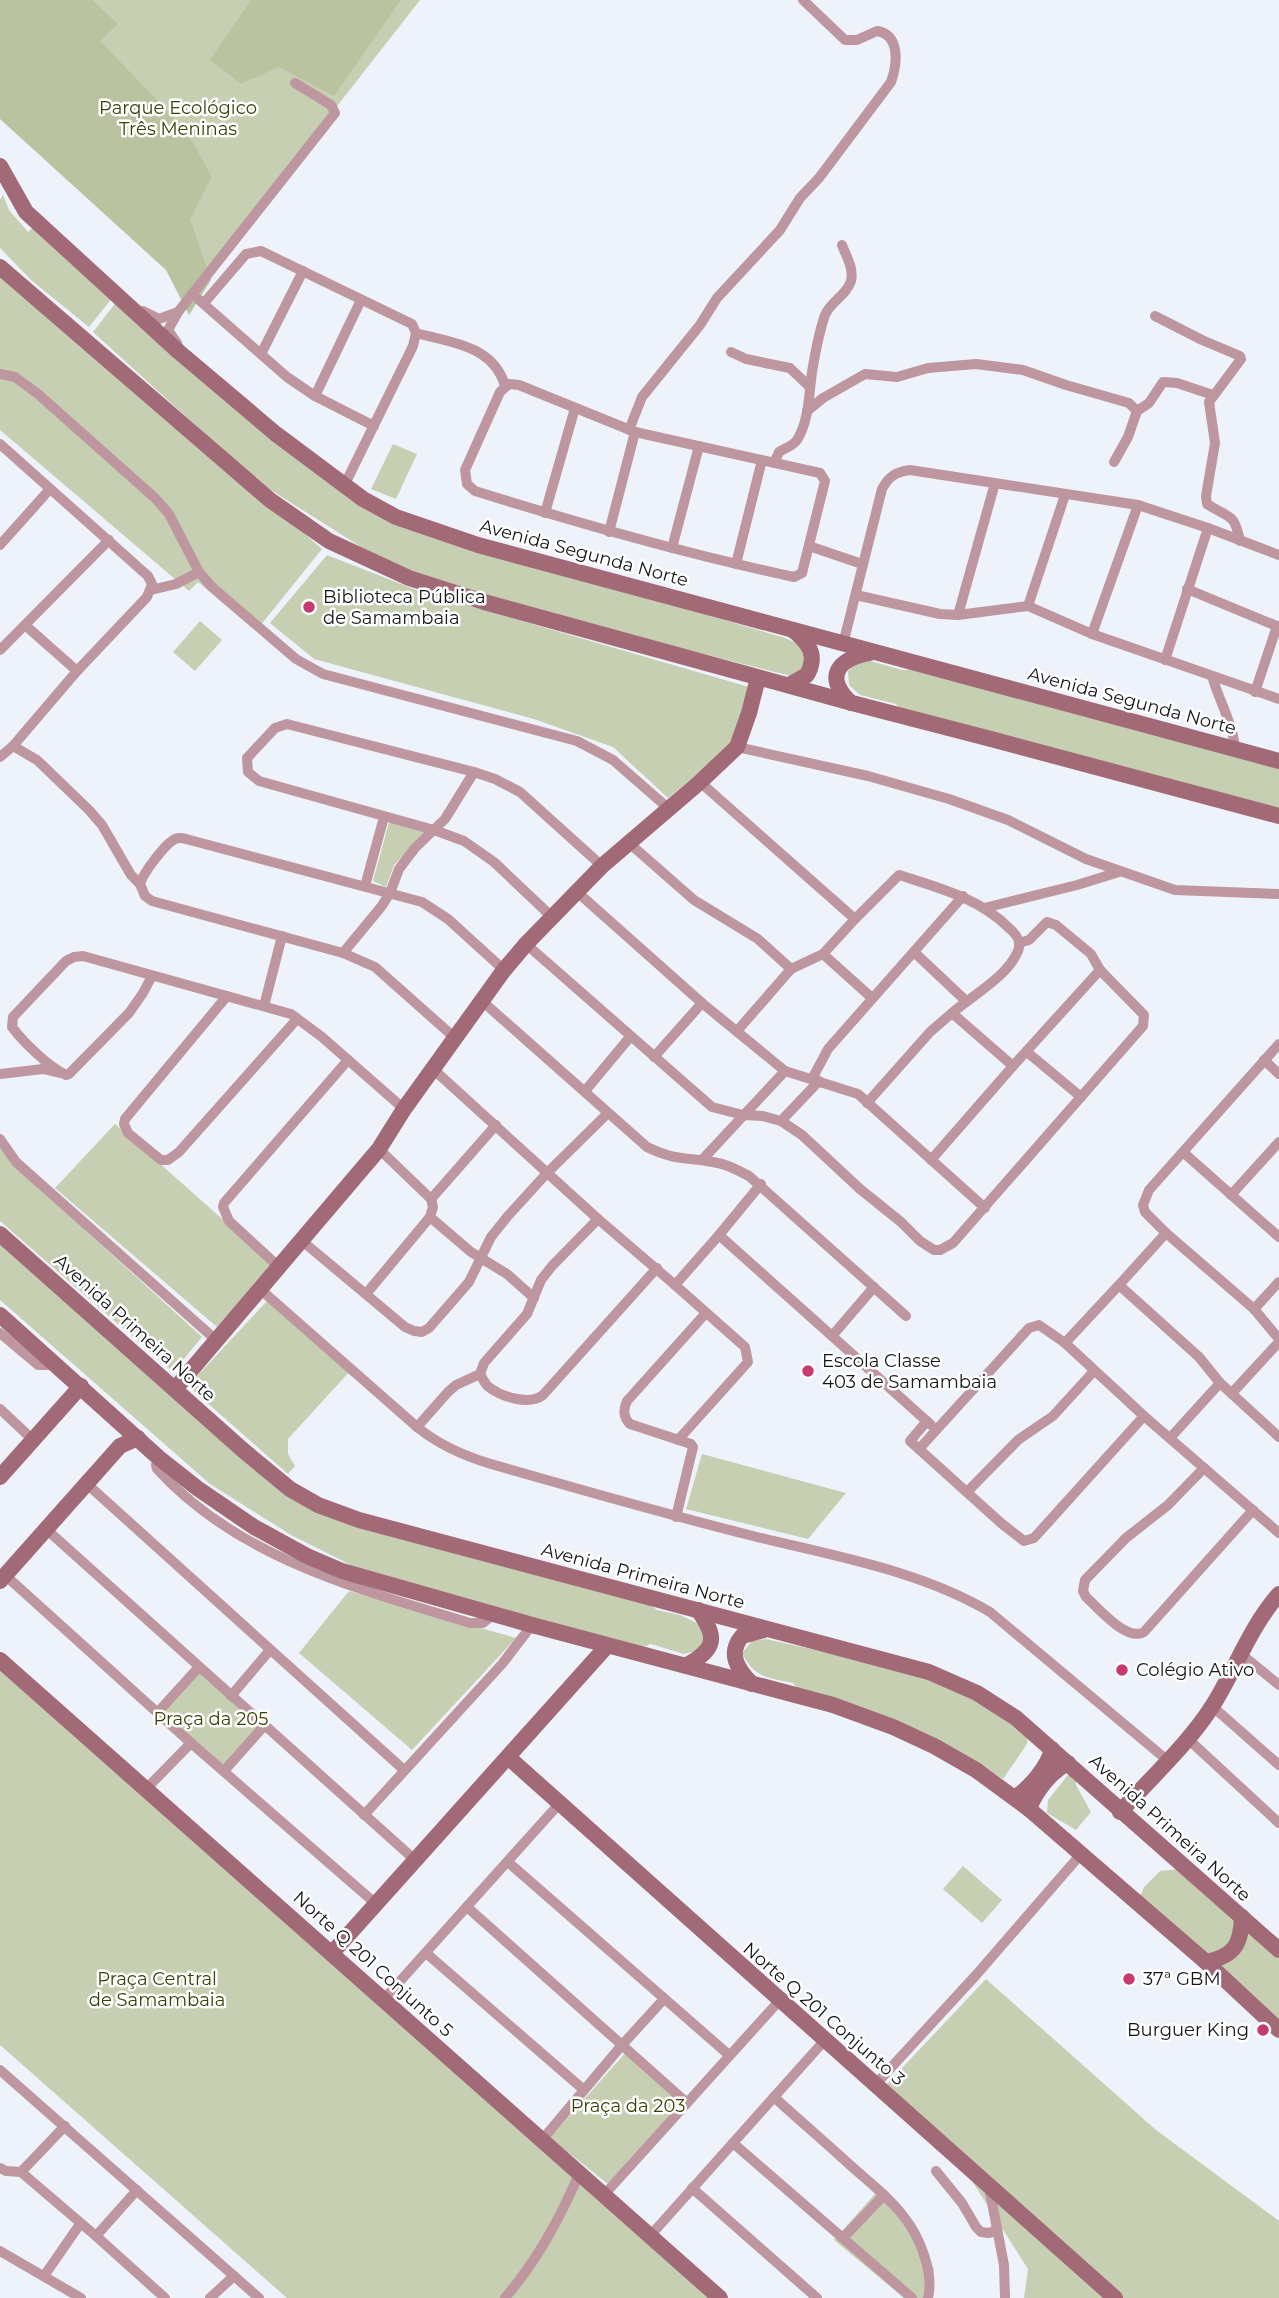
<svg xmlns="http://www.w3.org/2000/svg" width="1279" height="2298" viewBox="0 0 1279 2298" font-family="Montserrat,sans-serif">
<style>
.green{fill:#c7cfb2}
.forest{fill:#bac3a0}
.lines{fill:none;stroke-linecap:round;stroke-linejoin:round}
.street{stroke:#be969f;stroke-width:10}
.secondary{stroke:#a26977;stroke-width:16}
.poi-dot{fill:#c63a6d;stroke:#fff;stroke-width:2.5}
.labels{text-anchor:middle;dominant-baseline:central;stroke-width:5;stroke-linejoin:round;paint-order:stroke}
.park-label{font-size:18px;fill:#394308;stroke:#fff}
.street-label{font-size:18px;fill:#141619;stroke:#fff}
.poi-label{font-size:18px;fill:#141619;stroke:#fff;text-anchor:start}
</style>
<rect width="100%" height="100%" fill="#eef3fb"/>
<g class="green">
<path d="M0,0H420L192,292Z"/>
<path d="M3,195L9,210L28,232L35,226L113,297L89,327L31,280L0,248V200Z"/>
<path d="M0,266L322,549L256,631L198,582L189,591L0,430Z"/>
<path d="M117,301L273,435L410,528L785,638L805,647V669L791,676L415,581L258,482L93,332Z"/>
<path d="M393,444L417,454L396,499L371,489Z"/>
<path d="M327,555L419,591L749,687L732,745L668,798L613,747L534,719L314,659L270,623Z"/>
<path d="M200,621L222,640L195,671L173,652Z"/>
<path d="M863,659L903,670L913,669L1279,767V812L901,711L896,704L860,695L849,685L848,671L857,661Z"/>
<path d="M389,822L427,831L394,865L386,887L373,881Z"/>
<path d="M115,1124L272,1263L217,1327L55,1188Z"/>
<path d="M0,1145L27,1177L202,1337L173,1372L0,1221Z"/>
<path d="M0,1240L302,1504L644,1600L657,1610L680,1615L703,1626L705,1641L699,1650L684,1654L651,1644L643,1647L551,1624L353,1566L291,1535L210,1484L0,1300Z"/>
<path d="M267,1301L351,1370L288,1439V1454L295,1466L288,1474L188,1386Z"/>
<path d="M702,1454L846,1493L808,1539L686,1509Z"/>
<path d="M349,1591L516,1638L412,1750L299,1653Z"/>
<path d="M766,1639L932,1676L989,1703L1028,1735L1027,1744L1003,1779L978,1762L800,1693L793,1683C769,1678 754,1678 742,1653L752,1641Z"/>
<path d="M0,1653L722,2298H287L0,2045Z"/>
<path d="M197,1662L271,1724L223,1775L151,1713Z"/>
<path d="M1072,1774L1076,1776V1785L1091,1812L1076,1830L1047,1813L1048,1800L1068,1775Z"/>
<path d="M963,1866L1002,1900L982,1923L943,1889Z"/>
<path d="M1180,1869L1279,1958V2019L1140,1897L1144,1887L1160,1871Z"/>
<path d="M986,1979L1156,2130L1279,2221V2298H1024L1028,2269L970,2178L885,2086Z"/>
<path d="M626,2052L681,2103L608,2184L550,2138Z"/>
<path d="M881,2187L916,2227L934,2269L931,2298H904L834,2240Z"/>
</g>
<g class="forest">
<path d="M0,0H92L118,24L100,41L186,130L212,177L190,219L211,280L189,315L166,270L0,119Z"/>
<path d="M251,0H401L334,96L279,67L241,84L210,60Z"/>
</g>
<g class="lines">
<g class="street">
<path d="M198,299L287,377L315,396L374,426"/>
<path d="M204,303L246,254L261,251L412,324L416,333L413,346L344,486"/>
<path d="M143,311L159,319L178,312"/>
<path d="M1155,316L1202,340L1240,356L1241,359L1209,402L1215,443L1206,496L1207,504C1230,519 1234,512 1240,541"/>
<path d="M416,333C451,342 494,346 505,386"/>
<path d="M177,343L168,330L178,312L335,113L331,105L295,83"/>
<path d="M731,352L746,359L790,368L810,387"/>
<path d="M261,354L303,271"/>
<path d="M0,374L15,377L38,394L155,498L169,514L199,572L212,587L296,659L323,674L577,741L613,760L668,808"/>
<path d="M509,384L519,385L635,432L820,473L825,481L802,573L794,577C686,554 581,524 475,491L467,484L465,470L500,392Z"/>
<path d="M315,396L361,300"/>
<path d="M807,411L823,398L865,374L897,377L928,368L976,364L1023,370L1066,385L1129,403L1137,411"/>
<path d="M629,430L642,397L700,325L717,298L780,230L800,198L819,178L891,82C897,65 901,35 877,31L857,40H845L803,0"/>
<path d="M0,444L148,576L152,584L147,597L77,671L13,746L0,757"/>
<path d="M1114,462L1128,437L1137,411L1149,403L1163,382L1177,383L1213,395"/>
<path d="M774,463L779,452C785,448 793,446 797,440C809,421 809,394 812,372C815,354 819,332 825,315C831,301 846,296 851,281C854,268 846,256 842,245"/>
<path d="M545,513L575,408"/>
<path d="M609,532L635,432"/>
<path d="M0,545L50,489"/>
<path d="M809,546L862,564"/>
<path d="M672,548L699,446"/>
<path d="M736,564L762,460"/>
<path d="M1187,589L1279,627"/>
<path d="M151,590L176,584L199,572"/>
<path d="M856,595L940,614L958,615L1028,606L1092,634L1279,699"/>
<path d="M1028,606L1065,495"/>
<path d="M958,615L995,483"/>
<path d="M25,625L77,671"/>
<path d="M1092,634L1138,505"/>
<path d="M843,644L882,489C889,476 896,472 910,470L1138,505L1208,528L1279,555"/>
<path d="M0,650L109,540"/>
<path d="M1165,660L1208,528"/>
<path d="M1212,676C1219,701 1233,723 1235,749"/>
<path d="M1255,692L1277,626"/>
<path d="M13,746L37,760L89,810L102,825L131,875L140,884L145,896L152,901L343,953L375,967L455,1038"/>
<path d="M737,747L868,776L949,799L1008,820L1086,859L1175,890L1279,894"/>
<path d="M629,843L694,900L758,939L791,969L737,1031"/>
<path d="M140,884C143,873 165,844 175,839C180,837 181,838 186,839L422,902L448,919L504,970"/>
<path d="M365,886L384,817"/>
<path d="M576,891L702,1003L785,1071"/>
<path d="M984,908L1077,885L1119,872"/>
<path d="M552,917L494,862L464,841L434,830L259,781L248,772L247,758L275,728L287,724L474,772L495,779L520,792L602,866"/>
<path d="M1019,943L1029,940L1047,922L1056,925L1091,954L1100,970"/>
<path d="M526,944L712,1107L743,1115L763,1116L781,1121L802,1135L860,1189L901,1222L920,1241L934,1250H940L953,1243L1143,1026L1144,1015L1100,970L1013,1066L952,1013C973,995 1007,977 1018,951C1022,941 1016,934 1009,928C979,898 939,888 899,875L855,919L700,782"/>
<path d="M914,952L966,1001"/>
<path d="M343,953L381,907L390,893L399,869L415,848L445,819L474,772"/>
<path d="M823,954L872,998"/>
<path d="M791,969L823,954L855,919"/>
<path d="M152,976L143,993L129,1013L69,1074L66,1075C48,1066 24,1043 12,1027L13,1017L66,961L74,957L83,956L291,1014L322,1037L404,1109"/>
<path d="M227,996L125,1119L124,1124L128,1133L161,1160H168L179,1152L297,1019"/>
<path d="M482,1001L647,1147C675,1161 689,1157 718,1163C729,1165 739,1171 749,1176L906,1316"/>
<path d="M264,1006L282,936"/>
<path d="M1027,1052L1081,1097"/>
<path d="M654,1057L702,1003"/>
<path d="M1264,1060L1279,1074"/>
<path d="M433,1069L598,1219L675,1285L719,1235L832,1336L874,1287"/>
<path d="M0,1074L43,1069L60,1073"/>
<path d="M812,1079L828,1049L963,896"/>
<path d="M585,1091L630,1037"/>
<path d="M867,1103L930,1032L952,1013"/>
<path d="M781,1121L819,1081"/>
<path d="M0,1139L16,1162L216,1340"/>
<path d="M379,1149L431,1199L433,1207L430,1217L471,1252L507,1274L534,1298"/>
<path d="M1184,1153L1279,1237"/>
<path d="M702,1160L785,1071L858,1094L985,1208"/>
<path d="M931,1160L1013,1066"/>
<path d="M1231,1195L1279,1142"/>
<path d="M431,1199L496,1125"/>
<path d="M1166,1233L1254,1309L1279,1339"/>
<path d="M719,1235L761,1184"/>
<path d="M301,1240L405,1327L414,1331L422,1332L429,1328L469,1282L491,1237L507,1217L547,1173L608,1113"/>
<path d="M279,1267L229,1221L223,1207L224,1203L348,1060"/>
<path d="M675,1285L745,1347L748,1362L678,1440"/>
<path d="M1119,1285L1166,1233L1145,1212L1143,1205L1149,1190L1279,1044"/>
<path d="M260,1289L417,1427C439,1445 464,1456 491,1464C578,1489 665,1514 753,1536C833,1556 919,1570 990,1612L1167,1760"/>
<path d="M366,1294L430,1217"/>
<path d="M1254,1309L1279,1282"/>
<path d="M0,1333L38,1365H47L53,1361"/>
<path d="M832,1336L931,1425"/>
<path d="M1065,1343L1119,1285L1199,1357L1220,1383L1279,1437"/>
<path d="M480,1374L484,1363L527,1314L541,1280L552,1266L598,1219"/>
<path d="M1232,1393L1279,1342"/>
<path d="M0,1409L33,1440"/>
<path d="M927,1421L910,1441L1001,1523L1024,1541L1034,1538L1144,1416"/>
<path d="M417,1427L448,1392L456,1385L480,1374C483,1379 485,1385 490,1388C504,1398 530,1405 543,1395L657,1268"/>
<path d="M1170,1438L1220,1383"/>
<path d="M919,1449L1029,1328L1039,1325L1065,1343L1144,1416L1279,1533"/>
<path d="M159,1458L156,1465L157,1469C239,1559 359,1589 470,1623H483L494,1614"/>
<path d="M1204,1468L1168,1505L1126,1538L1085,1580L1083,1591L1086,1597C1099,1609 1127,1642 1144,1632L1253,1510"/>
<path d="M87,1484L404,1770"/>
<path d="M968,1491L1018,1440L1053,1416L1094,1371"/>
<path d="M676,1517L693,1447L691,1444L630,1424C623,1417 623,1410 627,1401L705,1314"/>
<path d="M46,1529L415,1860"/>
<path d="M5,1575L191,1743L375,1903"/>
<path d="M1240,1653L1279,1685"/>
<path d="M231,1696L270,1650"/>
<path d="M1212,1706L1279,1765"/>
<path d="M158,1712L198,1668"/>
<path d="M1188,1739L1279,1823"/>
<path d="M224,1771L264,1726"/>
<path d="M147,1788L191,1743"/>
<path d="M364,1815L502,1664L532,1625"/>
<path d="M508,1862L729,2055"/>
<path d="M467,1907L687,2103"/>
<path d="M426,1953L584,2090"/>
<path d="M384,1999L559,1804"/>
<path d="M0,2070L259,2298"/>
<path d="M875,2085L977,1974L1081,1854"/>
<path d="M774,2097C799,2120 825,2142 850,2165C869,2182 889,2197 904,2217C920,2237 934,2273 928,2298"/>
<path d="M542,2140L622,2045L663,2000"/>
<path d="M733,2143L912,2298"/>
<path d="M0,2168L6,2171L21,2172L96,2236L165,2298"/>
<path d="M936,2171L962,2203L976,2227L981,2232L989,2233L997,2230"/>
<path d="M21,2172L65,2126"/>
<path d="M989,2187L1004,2265L1005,2298"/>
<path d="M692,2188L817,2298"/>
<path d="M604,2195L779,2001"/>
<path d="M96,2236L137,2190"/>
<path d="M650,2236L824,2041"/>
<path d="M843,2238L884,2195"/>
<path d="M0,2251L81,2298"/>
<path d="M44,2276L80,2224"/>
<path d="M210,2298L234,2276"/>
<path d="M505,2298C538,2259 559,2220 579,2174"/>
</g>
<g class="secondary">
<path d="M0,166L26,212L179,352L276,434L363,499L396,517L478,545L1279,761"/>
<path d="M0,267L270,500L329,541L409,578L484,602L852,703L991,739L1279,816"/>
<path d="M789,685L807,675C818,655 809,643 793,630"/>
<path d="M851,703C824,677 837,659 870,653"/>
<path d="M0,1234L244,1451L290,1489L318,1505L359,1520L929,1672L977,1693L1016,1718L1279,1950"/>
<path d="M0,1315L159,1458L197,1488L254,1527L307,1556L342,1571L532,1625L833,1705L893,1727L934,1746L976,1770L1029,1809L1206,1962L1279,2030"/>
<path d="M175,1389L379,1149L404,1109L455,1038L504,970L526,944L602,866L700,782L737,747L749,713L758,678"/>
<path d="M0,1477L81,1386"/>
<path d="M0,1581L120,1446L138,1438"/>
<path d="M0,1660L720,2298"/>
<path d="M687,1665C717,1648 717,1637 698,1610"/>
<path d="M752,1684C738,1670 727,1654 742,1636L764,1630"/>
<path d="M509,1758L1115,2298"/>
<path d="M1015,1798C1030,1787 1048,1767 1052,1749"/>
<path d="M1029,1809C1035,1792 1051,1771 1068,1763"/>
<path d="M1120,1812C1150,1779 1190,1742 1213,1705C1236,1668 1250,1627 1279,1594"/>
<path d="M332,1953L607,1646"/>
<path d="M1206,1962C1234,1956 1241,1945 1242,1917"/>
</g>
</g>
<g class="poi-dot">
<circle cx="309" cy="607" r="7"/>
<circle cx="808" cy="1371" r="7"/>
<circle cx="1122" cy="1670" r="7"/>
<circle cx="1129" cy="1979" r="7"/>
<circle cx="1263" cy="2030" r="7"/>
</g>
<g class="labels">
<g class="park-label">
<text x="178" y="108">Parque Ecológico<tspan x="178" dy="21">Três Meninas</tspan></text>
<text x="211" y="1719">Praça da 205</text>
<text x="157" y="1979">Praça Central<tspan x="157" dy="21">de Samambaia</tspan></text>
<text x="628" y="2106">Praça da 203</text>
</g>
<g class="street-label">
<text transform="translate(584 553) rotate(15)">Avenida Segunda Norte</text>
<text transform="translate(1132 701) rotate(15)">Avenida Segunda Norte</text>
<text transform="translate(135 1328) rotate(42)">Avenida Primeira Norte</text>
<text transform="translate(643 1576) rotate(15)">Avenida Primeira Norte</text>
<text transform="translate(1170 1828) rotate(42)">Avenida Primeira Norte</text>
<text transform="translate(373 1964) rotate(42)">Norte Q 201 Conjunto 5</text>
<text transform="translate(824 2014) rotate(41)">Norte Q 201 Conjunto 3</text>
</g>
<g class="poi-label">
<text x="323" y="597">Biblioteca Pública<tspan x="323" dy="21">de Samambaia</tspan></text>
<text x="822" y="1361">Escola Classe<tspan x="822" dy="21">403 de Samambaia</tspan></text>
<text x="1136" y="1670">Colégio Ativo</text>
<text x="1143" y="1979">37ª GBM</text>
<text x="1249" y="2030" text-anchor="end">Burguer King</text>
</g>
</g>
</svg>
